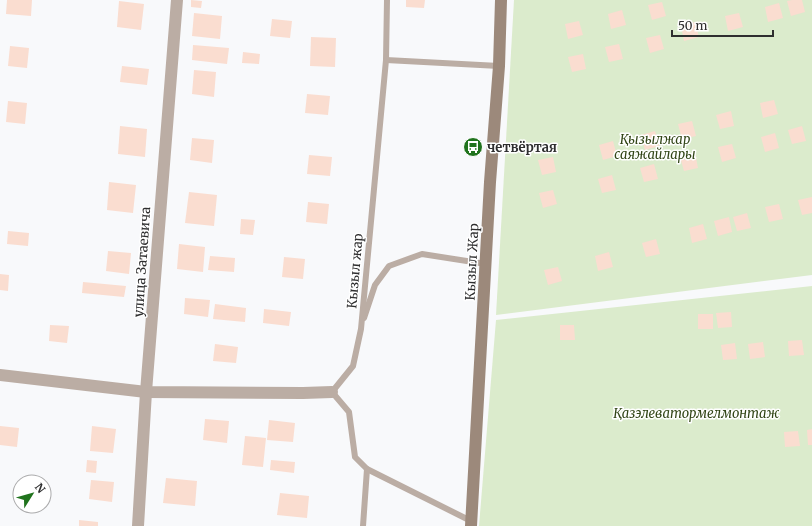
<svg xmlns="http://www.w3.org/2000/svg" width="812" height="526" viewBox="0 0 812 526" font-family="Merriweather,serif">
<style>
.green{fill:#dbebcc}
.building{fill:#faddd0}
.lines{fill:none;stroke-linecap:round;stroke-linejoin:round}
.lane{stroke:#bbada4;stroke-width:6}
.street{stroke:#bbada4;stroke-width:12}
.secondary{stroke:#9c897b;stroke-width:12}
.labels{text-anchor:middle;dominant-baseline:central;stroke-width:3;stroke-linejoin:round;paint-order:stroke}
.park-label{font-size:13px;font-style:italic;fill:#314516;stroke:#fff}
.poi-label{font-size:13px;font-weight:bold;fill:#2e2e2f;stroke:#fff;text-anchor:start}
.street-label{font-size:13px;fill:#2e2e2f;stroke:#fff}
</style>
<rect width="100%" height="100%" fill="#f8f9fb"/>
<g class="green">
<path d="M514,0H812V275L496,315Z"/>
<path d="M812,286V526H479L496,320Z"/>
</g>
<g class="building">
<path d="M7,0H32L31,16L6,14Z"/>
<path d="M191,0L202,1L201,8L191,7Z"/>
<path d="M406,0H425L424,8L406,7Z"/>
<path d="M792,0H802L805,12L791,16L787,1Z"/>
<path d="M119,1L144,4L141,30L117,27Z"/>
<path d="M662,2L666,16L652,20L648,5Z"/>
<path d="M779,3L783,18L768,22L765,7Z"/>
<path d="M622,10L626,25L611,29L608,14Z"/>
<path d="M194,13L222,16L220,39L192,36Z"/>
<path d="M739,13L743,27L728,31L725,16Z"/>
<path d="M272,19L292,21L290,38L270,36Z"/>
<path d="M579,21L583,35L568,39L565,24Z"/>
<path d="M695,22L699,37L684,41L681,26Z"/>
<path d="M660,35L664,49L650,53L646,38Z"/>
<path d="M311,37L336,38L335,67L310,66Z"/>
<path d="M619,44L623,59L609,62L605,47Z"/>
<path d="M193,45L229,48L227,64L192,60Z"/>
<path d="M10,46L29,48L27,68L8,66Z"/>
<path d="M243,52L260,54L259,64L242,63Z"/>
<path d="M583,54L586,69L572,72L568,57Z"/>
<path d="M122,66L149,69L147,85L120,82Z"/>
<path d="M194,70L216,72L214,97L192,94Z"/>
<path d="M307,94L330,96L328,115L305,113Z"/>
<path d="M774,100L778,114L763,118L760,103Z"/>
<path d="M8,101L27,103L25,124L6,122Z"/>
<path d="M731,111L734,126L720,129L716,115Z"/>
<path d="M692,121L696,136L682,139L678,124Z"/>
<path d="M120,126L147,129L145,157L118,154Z"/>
<path d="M802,126L806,141L792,144L788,130Z"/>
<path d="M655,131L659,146L645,150L641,135Z"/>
<path d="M775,133L779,148L765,152L761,137Z"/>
<path d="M192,138L214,140L212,163L190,160Z"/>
<path d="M613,141L617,156L603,160L599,145Z"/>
<path d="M732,144L736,158L722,162L718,147Z"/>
<path d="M695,153L698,168L684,171L680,157Z"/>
<path d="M309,155L332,157L330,176L307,174Z"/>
<path d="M553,157L556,172L542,175L538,160Z"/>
<path d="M654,164L658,179L644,182L640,168Z"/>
<path d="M612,175L616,190L602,193L598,179Z"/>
<path d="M109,182L136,185L133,213L107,210Z"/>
<path d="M553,190L557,204L543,208L539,193Z"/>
<path d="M189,192L217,195L214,226L185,223Z"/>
<path d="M812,197V213L802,215L798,200Z"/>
<path d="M308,202L329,204L327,224L306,222Z"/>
<path d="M779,204L783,219L769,222L765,207Z"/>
<path d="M747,213L751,228L737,231L733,217Z"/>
<path d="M729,217L732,232L718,236L714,221Z"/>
<path d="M241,219L255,220L253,235L240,234Z"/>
<path d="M703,224L707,239L692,243L689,228Z"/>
<path d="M8,231L29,233L28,246L7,244Z"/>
<path d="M656,239L660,254L646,257L642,243Z"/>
<path d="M179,244L205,247L203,272L177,269Z"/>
<path d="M108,251L131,253L129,274L106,271Z"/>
<path d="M609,252L613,267L598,271L595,256Z"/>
<path d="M210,256L235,258L234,272L208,270Z"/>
<path d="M284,257L305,259L303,279L282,277Z"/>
<path d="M558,267L562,281L548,285L544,270Z"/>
<path d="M0,274L9,275L8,291L0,290Z"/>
<path d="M83,282L126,286L124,297L82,293Z"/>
<path d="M185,298L210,300L208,317L184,314Z"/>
<path d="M215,304L246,308L245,322L213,319Z"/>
<path d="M264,309L291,312L289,326L263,323Z"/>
<path d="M731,312L732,327L718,328L716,313Z"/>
<rect x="698" y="314" width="15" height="15"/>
<path d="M50,325L69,326L67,343L49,341Z"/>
<path d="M560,325H574L575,340H560Z"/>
<path d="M802,340L804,355L789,356L788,341Z"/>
<path d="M763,342L765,357L750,359L748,344Z"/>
<path d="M735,343L737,359L723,360L721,345Z"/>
<path d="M215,344L238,347L236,363L213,361Z"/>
<path d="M205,419L229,421L227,443L203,440Z"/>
<path d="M269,420L295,423L293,442L267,440Z"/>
<path d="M0,426L19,428L17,447L0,445Z"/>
<path d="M92,426L116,429L113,453L90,451Z"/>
<path d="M812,429V445H808L807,430Z"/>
<path d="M798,431L800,446L785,447L784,432Z"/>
<path d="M245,436L266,438L263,467L242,465Z"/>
<path d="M87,460L97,461L96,473L86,472Z"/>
<path d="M271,460L295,462L294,473L270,470Z"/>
<path d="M166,478L197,481L195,506L163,503Z"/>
<path d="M91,480L114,482L112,502L89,499Z"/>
<path d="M280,493L309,496L307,518L277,515Z"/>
<path d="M79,520L98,522V526H79Z"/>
</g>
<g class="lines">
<g class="lane">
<path d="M386,60L499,66"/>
<path d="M364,318L375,285L389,266L422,254L486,264"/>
<path d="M367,469L471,521"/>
<path d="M363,526L367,469L355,457L349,412L332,392L353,366L361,329L386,60L387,0"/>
</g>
<g class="street">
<path d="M0,375L146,392L303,393L332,392"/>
<path d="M138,526L146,392L177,0"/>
</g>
<path class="secondary" d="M471,526L490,182L499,66L501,0"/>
</g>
<defs>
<symbol id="bus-disc" viewBox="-11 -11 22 22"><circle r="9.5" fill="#20731d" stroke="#fff"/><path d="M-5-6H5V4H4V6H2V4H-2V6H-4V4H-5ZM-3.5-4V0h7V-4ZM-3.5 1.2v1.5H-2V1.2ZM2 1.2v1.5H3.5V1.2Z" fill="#fff"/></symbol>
</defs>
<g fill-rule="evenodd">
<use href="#bus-disc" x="462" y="136" width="22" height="22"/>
</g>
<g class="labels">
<g class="park-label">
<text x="655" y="139">Қызылжар<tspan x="655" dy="15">саяжайлары</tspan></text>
<text x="696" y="413">Қазэлеватормелмонтаж</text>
</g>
<g class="poi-label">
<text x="487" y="147">четвёртая</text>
</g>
<g class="street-label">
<text transform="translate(142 262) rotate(-86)">улица Затаевича</text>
<text transform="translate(472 262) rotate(-87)">Кызыл Жар</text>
<text transform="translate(355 271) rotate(-85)">Кызыл жар</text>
</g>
</g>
<g transform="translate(32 494) rotate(53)"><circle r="19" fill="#ffffff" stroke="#ababac"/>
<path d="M0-3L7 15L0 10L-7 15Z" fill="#20731d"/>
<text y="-6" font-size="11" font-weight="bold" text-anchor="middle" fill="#2e2e2f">N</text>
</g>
<path d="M672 30v6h101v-6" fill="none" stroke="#2e2e2f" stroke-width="2"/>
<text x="678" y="30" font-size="12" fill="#2e2e2f" stroke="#ffffff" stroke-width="3" paint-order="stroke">50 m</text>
</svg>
